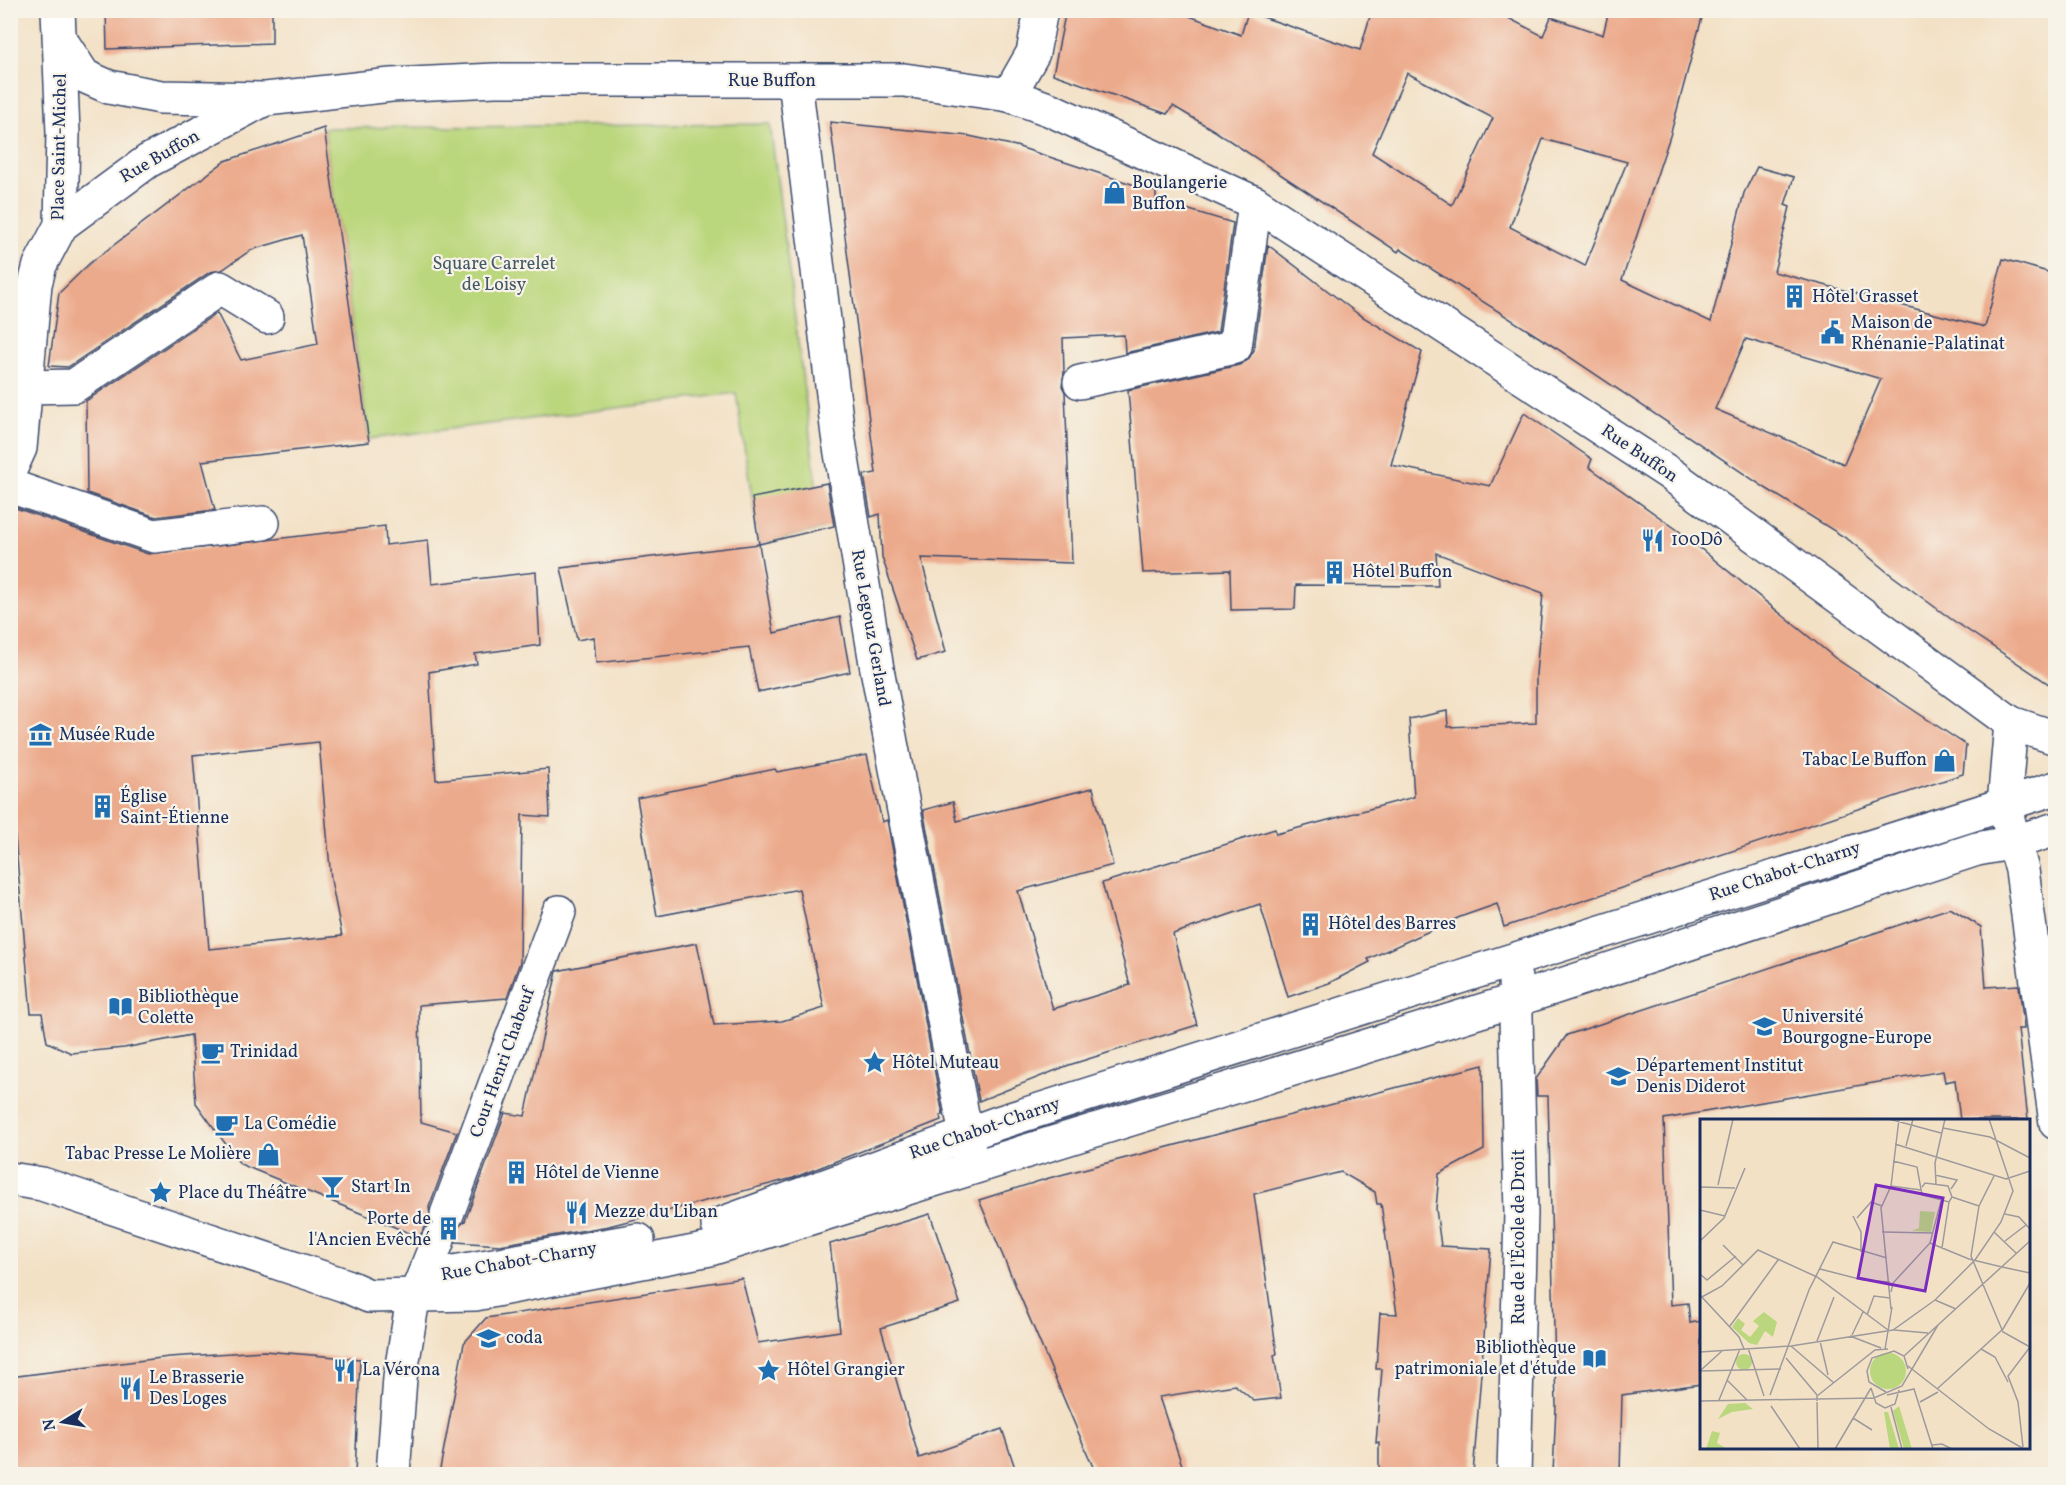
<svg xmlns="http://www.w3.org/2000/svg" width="2066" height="1485" viewBox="0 0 2066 1485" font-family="Vollkorn,serif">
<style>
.green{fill:#bbd77d;stroke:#6b836e;stroke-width:1.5}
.building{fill:#ecaa8c;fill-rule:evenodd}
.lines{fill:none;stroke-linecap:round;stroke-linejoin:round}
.minor-casing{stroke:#3b4a6e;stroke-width:36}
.minor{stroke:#fff;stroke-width:33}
.labels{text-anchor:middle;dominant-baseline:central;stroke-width:4.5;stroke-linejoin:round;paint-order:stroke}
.street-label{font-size:18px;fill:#1b2f5e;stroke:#f7f3e8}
.poi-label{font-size:18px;fill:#1b2f5e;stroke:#f7f3e8;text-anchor:start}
.park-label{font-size:18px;fill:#435966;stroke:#f7f3e8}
.inset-road{fill:none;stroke:#9d9a9c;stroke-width:1.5}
.view{fill:#7b2cbf;fill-opacity:0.15;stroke:#7b2cbf;stroke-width:3}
.inset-edge{fill:none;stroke:#1b2f5e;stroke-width:3}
</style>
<rect width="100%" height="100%" fill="#f7f3e8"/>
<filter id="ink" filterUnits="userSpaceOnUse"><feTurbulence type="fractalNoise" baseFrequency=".0167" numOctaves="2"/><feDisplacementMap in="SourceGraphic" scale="12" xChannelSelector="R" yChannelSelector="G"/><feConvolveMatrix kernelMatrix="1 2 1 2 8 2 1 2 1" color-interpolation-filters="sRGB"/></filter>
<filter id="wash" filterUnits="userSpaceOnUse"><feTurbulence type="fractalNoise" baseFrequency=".008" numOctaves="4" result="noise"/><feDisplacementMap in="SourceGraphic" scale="24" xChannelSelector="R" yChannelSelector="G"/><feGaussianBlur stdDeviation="1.35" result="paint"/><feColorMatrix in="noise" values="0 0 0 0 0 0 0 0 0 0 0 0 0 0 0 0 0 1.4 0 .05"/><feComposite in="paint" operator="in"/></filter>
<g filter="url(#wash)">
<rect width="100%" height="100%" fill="#f3e1c6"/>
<path class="green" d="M770,124L822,529L759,544L736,393L369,439L324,128Z"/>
<g id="blocks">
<g class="building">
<path d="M106,10H272V43L107,49Z"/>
<path d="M1066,10H1173L1241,35L1248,12L1360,50L1372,10H1493L1543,36L1551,17L1603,35L1609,10H1704L1670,136L1622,280L1711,322L1744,193L1757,167L1794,177L1785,205L1790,207L1774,272L1985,327L2003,259L2055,274V688L1951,619L1886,571L1849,540L1767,489L1556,348L1400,249L1398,252L1215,131L1173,106L1167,114L1053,74ZM1407,73L1493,118L1452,205L1372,153ZM1543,139L1627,162L1585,266L1510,227ZM1746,339L1881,379L1844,464L1715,409Z"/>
<path d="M830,122L969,136L1016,146L1156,192V200L1233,223L1218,332L1125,353L1124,335L1063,338L1064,373L1062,386L1065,392L1072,563L921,558L946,652L917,660L882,557L880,514L871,517L864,475L876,473Z"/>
<path d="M324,128L369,442L202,461L215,510L156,517L87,493L86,401L217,313L241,360L318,344L302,235L251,250L222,270L210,272L68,367L49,366L59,293L90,263L225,161Z"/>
<path d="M1268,245L1358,314L1422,352L1391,465L1490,486L1524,413L1592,459L1589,467L1679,531L1835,658L1966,745L1963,774L1504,927L1497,904L1460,917L1368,959L1370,962L1329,983L1288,997L1260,904L1173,934L1197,1025L1069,1065L979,1101L923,810L953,802L957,821L1093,788L1113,865L1018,891L1053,1009L1130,985L1102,883L1275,829L1276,834L1414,797L1409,719L1447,711L1448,727L1536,723V674L1543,593L1436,553L1438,586L1296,585L1295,609L1231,610L1230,570L1143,573L1128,390L1239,365L1248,360L1254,350Z"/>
<path d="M827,483L834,526L759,544L752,498Z"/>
<path d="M10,506L148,554L385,526L386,545L428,540L432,584L536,572L540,645L475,654L477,664L429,672L436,780L548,769L550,817L522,815L520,962L507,998L419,1005L421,1122L457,1132L429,1207L431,1223L426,1226L419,1237L240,1164L196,1103L191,1035L124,1048L71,1053L47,1042L42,1013H31L10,781ZM319,742L331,880L342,936L209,949L193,755Z"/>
<path d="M759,544L774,633L840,617L850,672L758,692L749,647L596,663L594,637L577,640L561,568Z"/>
<path d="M867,755L882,822L887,820L943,1115L940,1116L941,1120L793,1178L609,1226L500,1245L456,1242L454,1231L465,1221L505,1113L525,1116L557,971L697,943L714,1025L782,1021L824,1008L799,889L657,916L637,798L775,769L777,772Z"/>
<path d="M1950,908L1981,927L1986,987L2019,985L2024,1029H2018L2028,1120H1960L1955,1080L1945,1082L1943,1071L1664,1119L1671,1305L1688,1303L1690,1323L1701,1321V1384L1622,1395L1620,1474H1553L1556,1406L1548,1096H1537L1536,1079L1567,1035Z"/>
<path d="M1483,1065L1484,1150L1439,1174L1436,1209L1441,1246L1491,1249L1473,1474H1379V1442L1376,1443L1382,1369H1376L1380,1313L1397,1314L1381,1204H1377L1375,1192L1341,1172L1254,1194L1277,1354L1274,1355L1281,1398L1254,1401L1235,1385L1159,1397L1185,1474H1096L979,1200L1049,1178Z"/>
<path d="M930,1214L960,1303L881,1328L919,1458L1002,1429L1017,1474H439L464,1343L486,1318L742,1278L758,1343L840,1331L830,1244Z"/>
<path d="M264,1351L360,1359L355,1474H10V1377L169,1357Z"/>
</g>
</g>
</g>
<g filter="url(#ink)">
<use href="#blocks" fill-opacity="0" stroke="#3b4a6e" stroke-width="1.5"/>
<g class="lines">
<defs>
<g id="minor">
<path d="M60,39L84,76L109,87L161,97L266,99L391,85L495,80H904L1009,95L1051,110L1255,203L1669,473L2011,723L2056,738"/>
<path d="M795,81L838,435L877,669L970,1156"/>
<path d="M1009,95L1033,53L1041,10"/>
<path d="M61,225L148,161L263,100"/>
<path d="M1080,382L1235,347L1255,203"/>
<path d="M27,387L74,386L220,288L267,317"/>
<path d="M10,470L20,448L35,284L40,265L61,225L63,133L58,10"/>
<path d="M10,486L154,536L263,523"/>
<path d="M2011,723L2004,805L2022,870L2056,1123"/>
<path d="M10,1179L42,1184L344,1285L369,1296L475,1294L710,1249L1516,1000L1977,849L2015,842L2056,829"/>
<path d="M447,1214L559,912"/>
<path d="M718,1225L998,1123L2056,788"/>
<path d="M420,1290L436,1275L638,1240"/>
<path d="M393,1474L400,1378L412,1305L438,1240"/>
<path d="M1514,1474L1521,1213L1515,978"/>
</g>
</defs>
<use href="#minor" class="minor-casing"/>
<use href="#minor" class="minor"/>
</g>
</g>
<defs>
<symbol id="shop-bare" viewBox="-9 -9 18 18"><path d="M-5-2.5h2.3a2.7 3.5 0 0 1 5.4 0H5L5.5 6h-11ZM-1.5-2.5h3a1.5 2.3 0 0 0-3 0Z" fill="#1f6fb2" stroke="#f7f3e8" stroke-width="2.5" paint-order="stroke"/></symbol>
<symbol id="building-bare" viewBox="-9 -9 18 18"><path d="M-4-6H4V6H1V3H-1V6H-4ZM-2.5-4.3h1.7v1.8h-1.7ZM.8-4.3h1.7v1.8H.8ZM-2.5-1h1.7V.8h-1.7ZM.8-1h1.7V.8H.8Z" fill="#1f6fb2" stroke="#f7f3e8" stroke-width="2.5" paint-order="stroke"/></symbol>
<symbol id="civic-bare" viewBox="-9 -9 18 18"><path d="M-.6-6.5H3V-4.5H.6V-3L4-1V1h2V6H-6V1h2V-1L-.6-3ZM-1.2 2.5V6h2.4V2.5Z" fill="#1f6fb2" stroke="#f7f3e8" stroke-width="2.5" paint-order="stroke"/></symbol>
<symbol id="restaurant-bare" viewBox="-9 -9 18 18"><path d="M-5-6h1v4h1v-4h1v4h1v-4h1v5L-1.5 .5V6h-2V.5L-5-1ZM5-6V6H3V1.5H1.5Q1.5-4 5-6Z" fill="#1f6fb2" stroke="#f7f3e8" stroke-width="2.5" paint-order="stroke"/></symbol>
<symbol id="museum-bare" viewBox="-9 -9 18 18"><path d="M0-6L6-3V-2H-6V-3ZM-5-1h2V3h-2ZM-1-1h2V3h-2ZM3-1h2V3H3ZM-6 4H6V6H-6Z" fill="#1f6fb2" stroke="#f7f3e8" stroke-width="2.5" paint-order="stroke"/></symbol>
<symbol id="library-bare" viewBox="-9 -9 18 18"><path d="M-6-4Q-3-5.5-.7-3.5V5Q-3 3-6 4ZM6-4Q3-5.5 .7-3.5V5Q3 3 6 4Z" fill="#1f6fb2" stroke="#f7f3e8" stroke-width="2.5" paint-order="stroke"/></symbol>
<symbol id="university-bare" viewBox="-9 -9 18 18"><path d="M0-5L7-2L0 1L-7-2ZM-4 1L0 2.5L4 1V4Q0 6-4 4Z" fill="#1f6fb2" stroke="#f7f3e8" stroke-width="2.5" paint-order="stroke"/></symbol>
<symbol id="cafe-bare" viewBox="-9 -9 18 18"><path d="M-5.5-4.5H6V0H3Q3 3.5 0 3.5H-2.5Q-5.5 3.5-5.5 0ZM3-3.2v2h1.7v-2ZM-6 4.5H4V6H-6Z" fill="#1f6fb2" stroke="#f7f3e8" stroke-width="2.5" paint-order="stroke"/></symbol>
<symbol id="sight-bare" viewBox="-9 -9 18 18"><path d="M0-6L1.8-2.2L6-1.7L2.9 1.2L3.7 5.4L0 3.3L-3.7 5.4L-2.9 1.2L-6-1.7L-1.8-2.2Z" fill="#1f6fb2" stroke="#f7f3e8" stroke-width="2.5" paint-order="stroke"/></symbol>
<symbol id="bar-bare" viewBox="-9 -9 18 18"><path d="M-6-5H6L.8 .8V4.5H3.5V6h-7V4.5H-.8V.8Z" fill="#1f6fb2" stroke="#f7f3e8" stroke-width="2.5" paint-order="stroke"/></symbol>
</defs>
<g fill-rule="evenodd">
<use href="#shop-bare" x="1098" y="176" width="33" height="33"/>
<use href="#building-bare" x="1778" y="280" width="33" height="33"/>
<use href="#civic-bare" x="1816" y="316" width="33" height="33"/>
<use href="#restaurant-bare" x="1636" y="524" width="33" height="33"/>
<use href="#building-bare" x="1318" y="556" width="33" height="33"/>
<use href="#museum-bare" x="24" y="718" width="33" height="33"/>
<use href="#shop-bare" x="1928" y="744" width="33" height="33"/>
<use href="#building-bare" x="86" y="790" width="33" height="33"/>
<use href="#building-bare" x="1294" y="908" width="33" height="33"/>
<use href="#library-bare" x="104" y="990" width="33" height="33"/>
<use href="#university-bare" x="1748" y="1010" width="33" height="33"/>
<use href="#cafe-bare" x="196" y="1036" width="33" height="33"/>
<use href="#sight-bare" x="858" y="1046" width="33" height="33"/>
<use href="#university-bare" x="1602" y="1060" width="33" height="33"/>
<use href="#cafe-bare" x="210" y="1108" width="33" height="33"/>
<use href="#shop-bare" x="252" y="1138" width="33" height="33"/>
<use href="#building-bare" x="500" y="1156" width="33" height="33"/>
<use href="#bar-bare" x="316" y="1170" width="33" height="33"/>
<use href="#sight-bare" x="144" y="1176" width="33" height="33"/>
<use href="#restaurant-bare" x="560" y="1196" width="33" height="33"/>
<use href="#building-bare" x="432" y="1212" width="33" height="33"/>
<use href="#university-bare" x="472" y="1322" width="33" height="33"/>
<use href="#library-bare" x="1578" y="1342" width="33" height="33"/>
<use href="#restaurant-bare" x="328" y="1354" width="33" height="33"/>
<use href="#sight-bare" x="752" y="1354" width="33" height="33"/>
<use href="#restaurant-bare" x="114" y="1372" width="33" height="33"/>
</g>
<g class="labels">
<g class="street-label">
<text x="772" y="81">Rue Buffon</text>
<text transform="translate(60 147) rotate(-89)">Place Saint-Michel</text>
<text transform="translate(160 157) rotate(-30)">Rue Buffon</text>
<text transform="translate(1639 454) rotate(34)">Rue Buffon</text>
<text transform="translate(870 628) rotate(80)">Rue Legouz Gerland</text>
<text transform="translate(1785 872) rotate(-18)">Rue Chabot-Charny</text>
<text transform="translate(503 1063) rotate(-70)">Cour Henri Chabeuf</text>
<text transform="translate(985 1129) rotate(-19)">Rue Chabot-Charny</text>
<text transform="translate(1519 1237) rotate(-90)">Rue de l'École de Droit</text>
<text transform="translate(519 1262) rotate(-10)">Rue Chabot-Charny</text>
</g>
<g class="poi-label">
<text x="1132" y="183">Boulangerie<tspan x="1132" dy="21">Buffon</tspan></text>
<text x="1812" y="297">Hôtel Grasset</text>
<text x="1851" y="323">Maison de<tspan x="1851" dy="21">Rhénanie-Palatinat</tspan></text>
<text x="1671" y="540">100Dô</text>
<text x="1352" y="572">Hôtel Buffon</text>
<text x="59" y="735">Musée Rude</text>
<text x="1927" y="760" text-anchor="end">Tabac Le Buffon</text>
<text x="120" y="797">Église<tspan x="120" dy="21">Saint-Étienne</tspan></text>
<text x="1328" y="924">Hôtel des Barres</text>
<text x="138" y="997">Bibliothèque<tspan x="138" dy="21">Colette</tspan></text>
<text x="1782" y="1017">Université<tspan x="1782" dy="21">Bourgogne-Europe</tspan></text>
<text x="230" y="1052">Trinidad</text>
<text x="892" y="1063">Hôtel Muteau</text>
<text x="1636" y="1066">Département Institut<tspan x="1636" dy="21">Denis Diderot</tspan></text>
<text x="244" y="1124">La Comédie</text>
<text x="251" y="1154" text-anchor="end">Tabac Presse Le Molière</text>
<text x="535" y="1173">Hôtel de Vienne</text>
<text x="351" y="1187">Start In</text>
<text x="178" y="1193">Place du Théâtre</text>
<text x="594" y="1212">Mezze du Liban</text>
<text x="431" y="1219" text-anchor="end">Porte de<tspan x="431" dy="21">l'Ancien Evêché</tspan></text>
<text x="506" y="1338">coda</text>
<text x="1576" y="1348" text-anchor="end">Bibliothèque<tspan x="1576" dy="21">patrimoniale et d'étude</tspan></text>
<text x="362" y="1370">La Vérona</text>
<text x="787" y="1370">Hôtel Grangier</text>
<text x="149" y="1378">Le Brasserie<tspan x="149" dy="21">Des Loges</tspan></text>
</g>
<g class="park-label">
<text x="494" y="264">Square Carrelet<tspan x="494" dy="21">de Loisy</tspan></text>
</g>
</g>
<g transform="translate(1700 1119)">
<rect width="330" height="330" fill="#f3e1c6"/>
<path d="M220,92L235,93L231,113L212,112L219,109ZM64,193L77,203L73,218L65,212L57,226L49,224L32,208L38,199L45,205L41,211L50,218L59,207L53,202ZM170 252a18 18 0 1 1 36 0a18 18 0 1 1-36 0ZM36 243a8 8 0 1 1 16 0a8 8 0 1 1-16 0ZM45,284L53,290L32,293L18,300L28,285ZM199,287L212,330H204L193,292ZM184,293H188L199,330H190ZM12,312L20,314L17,324L27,330H6Z" fill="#bbd77d"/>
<path class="inset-road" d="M189,0L241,14M243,9L290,18L330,39M195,25L306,60L330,52M206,27L213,0M193,42L217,48L222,76L249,83L252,78M235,56L257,61L251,70M294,57L279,87L271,137L303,213L330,228M236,65L235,44L245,0M18,66L33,0M191,67L221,71M0,68L35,69M222,68L225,64L248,67L252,78M252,78L279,87M0,91L25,97M305,95L319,98L330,110M153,97L161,113V133M157,99L171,83L182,87M182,113L233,114M294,113L316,134M0,122L24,99L45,49M305,122L326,106M230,124L269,140L302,148M23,126L43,146M242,129L249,83M302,148L330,154M120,150L163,161L190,163M0,155L7,161L36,137M191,173L193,164L230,124L241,82M0,176L39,218L44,230M0,179L22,167L58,131L117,158L188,211M235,181L256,190M191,190L181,89L191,67L199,0M167,196L174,177L190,179M30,207L78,141M194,211L228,214M152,216L163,193M150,217L181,229M117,222L134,178M120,222L128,256M91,227L134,264M48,229L64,277M185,230L192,188M281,230L295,238L308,263M0,233L91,227L193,211L235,181L275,141L301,103L313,72L289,0M204,237L330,122M86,239L117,276M208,247L289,310L324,330M1,251L22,232M0,252L81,250M27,261L47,281M171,269L176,284L185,289L195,285L199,271M237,270L303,210L330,164M186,273L169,263L167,252L172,239L194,232L204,237L208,250M70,276L109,171L133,123L187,139M187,276L214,270L233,330M19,281L40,230M0,282L174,279L202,267L238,206M117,282V277L175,231L188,230M117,283L118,330M220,283L238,273M71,287L100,330M191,288L202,330M153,299L172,311M232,326L242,325L252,330M323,328L318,283L308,257L330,228M135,330L171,269"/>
<path class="view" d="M176,66L243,79L225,172L158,159Z"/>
<rect width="330" height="330" class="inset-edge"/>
</g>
<rect width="2066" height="1485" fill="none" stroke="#f7f3e8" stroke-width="36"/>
<g transform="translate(63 1422) rotate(259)" stroke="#f7f3e8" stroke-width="4.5" paint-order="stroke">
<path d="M0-4.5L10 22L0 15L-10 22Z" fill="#1b2f5e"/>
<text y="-9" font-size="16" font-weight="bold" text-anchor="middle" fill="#1b2f5e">N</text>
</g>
</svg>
